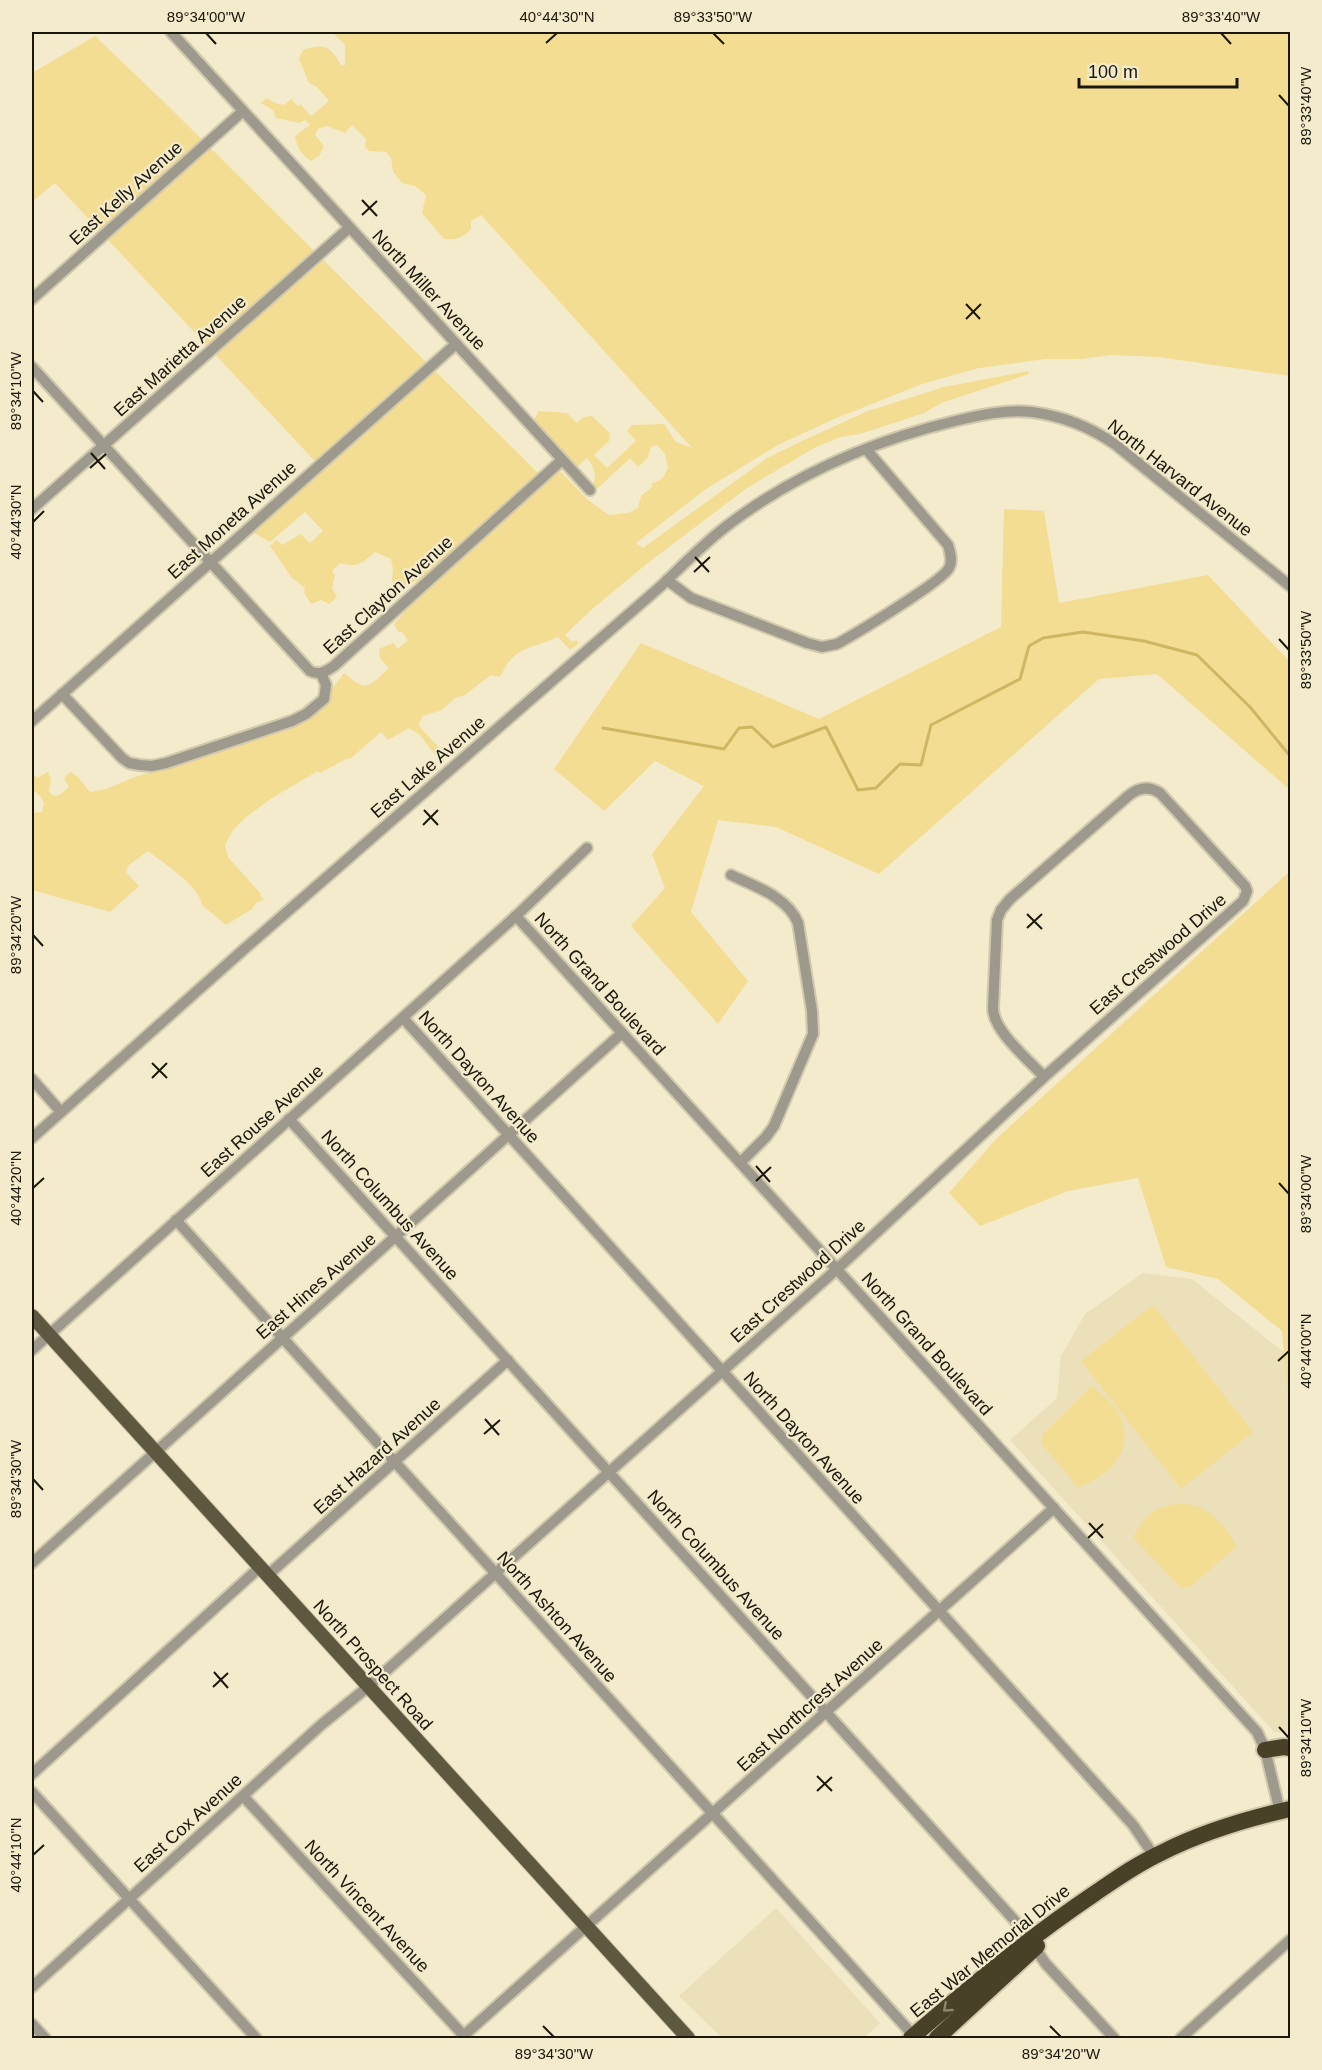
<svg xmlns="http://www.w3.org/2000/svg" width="1322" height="2070" viewBox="0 0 1322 2070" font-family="Arial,sans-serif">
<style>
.built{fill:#ebe0ba}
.green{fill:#f3dd92}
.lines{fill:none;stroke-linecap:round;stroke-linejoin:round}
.stream{stroke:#cfb663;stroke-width:3}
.minor-casing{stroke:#d1c9ad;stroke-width:14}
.major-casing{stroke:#d1c9ad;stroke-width:16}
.highway-casing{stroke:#d1c9ad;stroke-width:20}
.minor{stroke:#9d9a8d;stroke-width:10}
.major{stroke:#5e5841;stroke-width:14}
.highway{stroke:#484127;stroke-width:16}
.oneway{stroke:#8d8569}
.ticks{fill:none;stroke:#1a170c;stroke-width:2}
.labels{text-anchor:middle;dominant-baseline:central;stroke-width:4.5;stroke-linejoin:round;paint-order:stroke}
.street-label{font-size:18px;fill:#1a170c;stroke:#f4ebcc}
.neatline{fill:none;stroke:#1a170c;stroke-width:2}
.ticks-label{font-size:15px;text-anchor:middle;fill:#1a170c}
</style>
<rect width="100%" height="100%" fill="#f4ebcc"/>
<g class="built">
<path d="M1143,1273L1192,1279L1290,1357V1732H1274L1010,1440L1057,1398L1061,1356L1085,1314Z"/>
<path d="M776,1908L880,2023L864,2038H722L679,1996Z"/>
</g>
<g class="green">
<path d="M332,32H1290V376L1159,357L1111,355L1081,359H1045L979,368L922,384L834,419L778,445L706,489L636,543L643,548L767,458L804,440L868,411L944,387L1028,371L1029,374L941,403L924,413L894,423L860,434L841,437L816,447L747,488L649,562L591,610L565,635L572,642L576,640L579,643L570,650L558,637C529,650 515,645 500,677L491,675L465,695L455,698L442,710L423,716L418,725L444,753L436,756L420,735L409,728L388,740L381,732L350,759L348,758L320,773L318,771L272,798L245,818L233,830L225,845L228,857L261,894L260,896L264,900L257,902L252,909L226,925L202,905C200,886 163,863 148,851L129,865L126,872L139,886L110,912L32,890V813L42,812L44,803L40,796L32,789V772L37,778L48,772L51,780L49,791L53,796L59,795L69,787L64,778L70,772L78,777L90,792L106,789L135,777L290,729L313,716L327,702L332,689L344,673C367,693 369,687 389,668L380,658L379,649L393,643L398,649L408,640L401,631L399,633L394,624L423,592L416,580L399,594L392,580L393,569L391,559L375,552C362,563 358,568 340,563L332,571L335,575L332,588L337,597L329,604L321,600L311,604L304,593L305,588L292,578L270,546L277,540L282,545L301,534L310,543L323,531L305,512L270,542L254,533L323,470L55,183L32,202V73L95,36L163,101L545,480L552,473L560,471L588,500L609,515L628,513L638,508L641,496L653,486L651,484L662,479L668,468L665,454L657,445L651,447L648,457L638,467L630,458L597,489L593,486C597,475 594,467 587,458L576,468L532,423L539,411L567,413L577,423L584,417L592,416L610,433L609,441L594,455L607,468L636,441L627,431L632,425L664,424L676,442L692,448L481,215L471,221V229C462,238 456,240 444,239L422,213L426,195L415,186L402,183L393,172L391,158L386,152L369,151L365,147L366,139L352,125L345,133L327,126L318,129L315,135L324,146L319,156L311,161C301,155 297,147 295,136L310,125L305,120L299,123L276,118L273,110L261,103L267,98L275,103L284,105L291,99L298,106L300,104L311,116L329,101L317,87L309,83L299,59L303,50C325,43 330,46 341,65H345V45Z"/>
<path d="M1004,509L1044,511L1059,603L1208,575L1290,662V790L1157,674L1099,679L879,874L776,827L718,820L691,912L748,981L718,1024L631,926L665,888L652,854L704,786L655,761L604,811L554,769L641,643L819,719L1001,627Z"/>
<path d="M1290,871V1425L1282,1331L1218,1279L1166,1267L1138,1178L1068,1191L980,1226L949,1193L995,1140Z"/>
<path d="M1153,1305L1253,1432L1181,1489L1081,1361Z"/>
<path d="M1091,1386C1141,1419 1134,1467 1078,1487L1041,1443L1043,1434Z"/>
<path d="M1182,1503C1189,1505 1199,1506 1205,1510C1217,1517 1232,1534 1236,1547L1190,1587H1180L1133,1537C1147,1513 1154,1507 1182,1503Z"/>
</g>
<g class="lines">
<path class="stream" d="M603,728L724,749L739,728L752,727L773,747L826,727L858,790L876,788L900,764L921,765L931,725L1020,679L1029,646L1043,638L1083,632L1144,641L1197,655L1250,707L1290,756"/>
<defs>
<g id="minor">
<path d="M171,32L590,490"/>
<path d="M32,299L243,111"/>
<path d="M32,367L310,671C319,676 327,671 334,666L562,460"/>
<path d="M32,509L349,228"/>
<path d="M667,580L691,598L807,643L822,647L837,644C855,634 943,581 949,568C953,561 950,552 948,545L866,449"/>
<path d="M62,694L122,758L129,763L140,765L152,766L166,763L292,721L306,714L324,699L326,685L321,673"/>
<path d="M32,721L456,344"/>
<path d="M731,875C754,886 788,897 798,923L812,1011L813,1034L774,1126L766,1137L740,1163"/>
<path d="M516,916L1257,1732L1265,1749L1280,1812"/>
<path d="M403,1018L1133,1825L1154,1856"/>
<path d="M32,1079L61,1112"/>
<path d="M289,1119L1016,1922L1046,1964L1114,2038"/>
<path d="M32,1138L242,951L661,586C684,564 706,541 732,522C798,473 876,440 955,421C980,415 1007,409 1032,412C1062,416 1092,428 1116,445L1290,586"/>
<path d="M176,1220L914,2036"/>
<path d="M32,1350L516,916L587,848"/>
<path d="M32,1563L622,1033"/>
<path d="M268,1575L508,1360"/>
<path d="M32,1774L260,1567"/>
<path d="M32,1792L256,2038"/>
<path d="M243,1796L466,2038"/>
<path d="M32,1987L321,1725L369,1686L837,1269L1044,1077L1243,901L1247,891L1245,886L1160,793C1148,785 1137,788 1127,797L1010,899L1001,910L997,920L993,1008C993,1031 1029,1060 1044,1077"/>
<path d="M32,2024L45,2038"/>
<path d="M461,2038L1054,1508"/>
<path d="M1181,2038L1290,1940"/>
</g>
<path id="major" d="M32,1316L688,2038"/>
<g id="highway">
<path d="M1265,1750L1284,1747L1290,1748"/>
<path d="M911,2038C970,1987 1030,1937 1094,1894C1116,1879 1137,1864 1161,1853C1202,1832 1246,1819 1290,1809"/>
<path d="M937,2038L1037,1946"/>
</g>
</defs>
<use href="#minor" class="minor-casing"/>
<use href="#major" class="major-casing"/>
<use href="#highway" class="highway-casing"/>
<use href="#minor" class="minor"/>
<use href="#major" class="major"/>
<use href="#highway" class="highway"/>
</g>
<defs><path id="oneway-chevron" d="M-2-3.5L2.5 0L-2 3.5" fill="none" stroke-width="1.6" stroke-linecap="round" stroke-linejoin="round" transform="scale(1.5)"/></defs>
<use class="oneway" href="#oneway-chevron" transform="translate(947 2008) rotate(139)"/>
<path class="ticks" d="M206,33L216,44M713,33L724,44M1221,33L1231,44M546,43L557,33M1279,95L1289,106M362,200L377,216M362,215L377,201M966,304L980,319M966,319L981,304M33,391L43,402M91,453L105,469M90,468L106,454M33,522L44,511M695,557L709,572M694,572L710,557M1279,639L1289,650M424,810L438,825M423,825L438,810M1027,914L1042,929M1027,928L1042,914M33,935L43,946M152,1063L167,1078M152,1078L167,1063M756,1166L770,1182M756,1181L771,1167M1279,1183L1289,1194M33,1188L44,1178M1278,1361L1289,1351M485,1419L499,1435M484,1434L500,1420M33,1479L43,1490M1089,1523L1103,1538M1088,1538L1103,1524M214,1672L228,1688M213,1687L228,1673M1279,1727L1289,1738M817,1776L832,1791M817,1791L832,1777M33,1855L44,1845M543,2026L554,2037M1050,2026L1061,2037"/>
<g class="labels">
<g class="street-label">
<text transform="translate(126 193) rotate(-42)">East Kelly Avenue</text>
<text transform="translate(429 290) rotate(47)">North Miller Avenue</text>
<text transform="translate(180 356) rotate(-42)">East Marietta Avenue</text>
<text transform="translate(1180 478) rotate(38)">North Harvard Avenue</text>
<text transform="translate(232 520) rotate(-42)">East Moneta Avenue</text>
<text transform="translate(388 595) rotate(-42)">East Clayton Avenue</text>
<text transform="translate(428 767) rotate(-41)">East Lake Avenue</text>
<text transform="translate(1158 954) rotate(-41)">East Crestwood Drive</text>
<text transform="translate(600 984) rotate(48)">North Grand Boulevard</text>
<text transform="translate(479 1077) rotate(48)">North Dayton Avenue</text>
<text transform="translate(262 1121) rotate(-42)">East Rouse Avenue</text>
<text transform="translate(390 1205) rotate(48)">North Columbus Avenue</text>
<text transform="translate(798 1281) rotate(-42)">East Crestwood Drive</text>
<text transform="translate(316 1286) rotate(-41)">East Hines Avenue</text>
<text transform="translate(927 1344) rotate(48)">North Grand Boulevard</text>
<text transform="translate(804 1438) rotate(48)">North Dayton Avenue</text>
<text transform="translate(377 1456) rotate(-42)">East Hazard Avenue</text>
<text transform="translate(716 1565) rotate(48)">North Columbus Avenue</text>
<text transform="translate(557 1617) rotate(48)">North Ashton Avenue</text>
<text transform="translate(373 1665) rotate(48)">North Prospect Road</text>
<text transform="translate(810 1705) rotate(-42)">East Northcrest Avenue</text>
<text transform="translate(188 1823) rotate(-42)">East Cox Avenue</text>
<text transform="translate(367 1906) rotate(47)">North Vincent Avenue</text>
<text transform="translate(990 1951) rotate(-39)">East War Memorial Drive</text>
</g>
</g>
<rect width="1322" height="2070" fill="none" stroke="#f4ebcc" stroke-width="66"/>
<path d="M1079 78v9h158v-9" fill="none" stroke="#1a170c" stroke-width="3"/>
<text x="1088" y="78" font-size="18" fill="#1a170c" stroke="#f4ebcc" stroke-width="4.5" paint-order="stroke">100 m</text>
<rect x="33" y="33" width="1256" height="2004" class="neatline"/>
<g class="ticks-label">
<text x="206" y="22">89°34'00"W</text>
<text x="557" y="22">40°44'30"N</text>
<text x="713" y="22">89°33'50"W</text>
<text x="1221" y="22">89°33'40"W</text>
<text transform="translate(1306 106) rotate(-90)" y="5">89°33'40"W</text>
<text transform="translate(16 391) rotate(-90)" y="5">89°34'10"W</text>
<text transform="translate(16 522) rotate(-90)" y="5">40°44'30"N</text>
<text transform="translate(1306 650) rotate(-90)" y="5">89°33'50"W</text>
<text transform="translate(16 935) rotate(-90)" y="5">89°34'20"W</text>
<text transform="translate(16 1188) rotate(-90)" y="5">40°44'20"N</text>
<text transform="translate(1306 1194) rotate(-90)" y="5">89°34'00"W</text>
<text transform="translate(1306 1351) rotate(-90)" y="5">40°44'00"N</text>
<text transform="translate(16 1479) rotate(-90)" y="5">89°34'30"W</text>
<text transform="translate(1306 1738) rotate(-90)" y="5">89°34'10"W</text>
<text transform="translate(16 1855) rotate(-90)" y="5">40°44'10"N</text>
<text x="554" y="2059">89°34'30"W</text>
<text x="1061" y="2059">89°34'20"W</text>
</g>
</svg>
